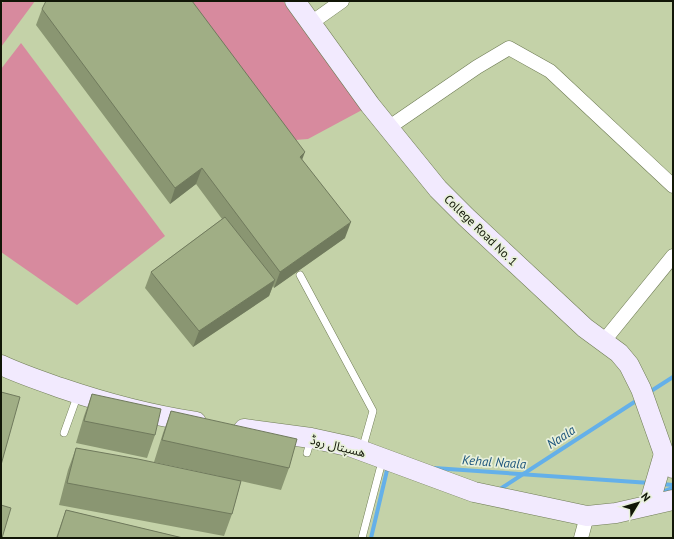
<svg xmlns="http://www.w3.org/2000/svg" width="674" height="539" viewBox="0 0 674 539" font-family="'PT Sans','Noto Sans Arabic',sans-serif">
<style>
.green{fill:#d78a9e}
.lines{fill:none;stroke-linecap:round;stroke-linejoin:round}
.stream{stroke:#64b0e9;stroke-width:4}
.lane-casing{stroke:#6f7c55;stroke-width:8}
.street-casing{stroke:#6f7c55;stroke-width:15}
.secondary-casing{stroke:#6f7c55;stroke-width:21}
.lane{stroke:#fff;stroke-width:7}
.street{stroke:#fff;stroke-width:14}
.secondary{stroke:#f2eafe;stroke-width:20}
.wall{fill:#8a9672}
.shaded-wall{fill:#707a5d}
.building{fill:#a0ae85;stroke:#707a5d}
.labels{text-anchor:middle;dominant-baseline:central;stroke-width:3.5;stroke-linejoin:round;paint-order:stroke}
.street-label{font-size:12px;fill:#111607;stroke:#e8f0da}
.water-label{font-size:13px;font-style:italic;fill:#1c547b;stroke:#e8f0da}
</style>
<rect width="100%" height="100%" fill="#c4d2a8"/>
<g class="green">
<path d="M4,1H35L1,47V5Z"/>
<path d="M185,1H283L362,110L308,139L295,140Z"/>
<path d="M21,43L165,236L77,305L1,252V69Z"/>
</g>
<g class="lines">
<g class="stream">
<path d="M648,393L673,377"/>
<path d="M434,468L650,483"/>
<path d="M661,484L673,485"/>
<path d="M497,491L639,399"/>
<path d="M659,493L673,488"/>
<path d="M371,538L388,466"/>
</g>
<defs>
<g id="lane">
<path d="M300,275L373,411L362,450"/>
<path d="M64,433L78,394"/>
<path d="M307,453L311,439"/>
<path d="M362,538L380,469"/>
</g>
<g id="street">
<path d="M311,23L342,1"/>
<path d="M388,128L477,67L509,48L550,71L673,186"/>
<path d="M603,342L673,256"/>
<path d="M581,538L587,516"/>
</g>
<g id="secondary">
<path d="M295,1L370,105L438,189L466,217L585,328L619,353L629,365L641,389L664,454L668,464L673,468"/>
<path d="M1,365C20,374 41,381 61,388C105,403 150,415 196,422"/>
<path d="M244,429L311,438L352,447L474,492L587,516L616,513L673,500"/>
<path d="M649,505L664,454"/>
</g>
</defs>
<use href="#lane" class="lane-casing"/>
<use href="#street" class="street-casing"/>
<use href="#secondary" class="secondary-casing"/>
<use href="#lane" class="lane"/>
<use href="#street" class="street"/>
<use href="#secondary" class="secondary"/>
</g>
<g class="wall">
<path d="M42,9L302,160L345,238L274,288L273,286L269,296L193,347L145,288L151,272L222,219L196,184L170,204L36,25Z"/>
<path d="M92,394L155,435L147,458L76,443L84,416Z"/>
<path d="M171,411L289,468L281,490L241,481L232,514L224,536L59,505L68,470L76,448L219,476L154,462L163,433Z"/>
<path d="M66,510L183,538H56Z"/>
</g>
<g class="shaded-wall">
<path d="M305,152L299,168L300,157Z"/>
<path d="M202,168L196,184L170,204L175,188Z"/>
<path d="M351,222L345,238L274,288L280,272Z"/>
<path d="M275,280L269,296L193,347L199,331Z"/>
</g>
<g class="building">
<path d="M46,1H192L305,152L300,157L351,222L280,272L202,168L175,188L42,9Z"/>
<path d="M225,217L275,280L199,331L151,272Z"/>
<path d="M1,392L20,397L1,465Z"/>
<path d="M92,394L161,409L155,435L84,421Z"/>
<path d="M171,411L297,439L289,468L162,440Z"/>
<path d="M76,448L138,459L241,481L232,514L67,483Z"/>
<path d="M1,505L11,508L2,538H1Z"/>
<path d="M66,510L183,538H57Z"/>
</g>
<g class="labels">
<g class="street-label">
<text transform="translate(481 230) rotate(44)">College Road No. 1</text>
<text transform="translate(338 446) rotate(14)">ھسپتال روڈ</text>
</g>
<g class="water-label">
<text transform="translate(561 437) rotate(-33)">Naala</text>
<text transform="translate(494 462) rotate(4)">Kehal Naala</text>
</g>
</g>
<rect width="674" height="539" fill="none" stroke="#111607" stroke-width="4"/>
<g transform="translate(638 503) rotate(52)" stroke="#e8f0da" stroke-width="3" paint-order="stroke">
<path d="M0-3L7 15L0 10L-7 15Z" fill="#111607"/>
<text y="-6" font-size="11" font-weight="bold" text-anchor="middle" fill="#111607">N</text>
</g>
</svg>
